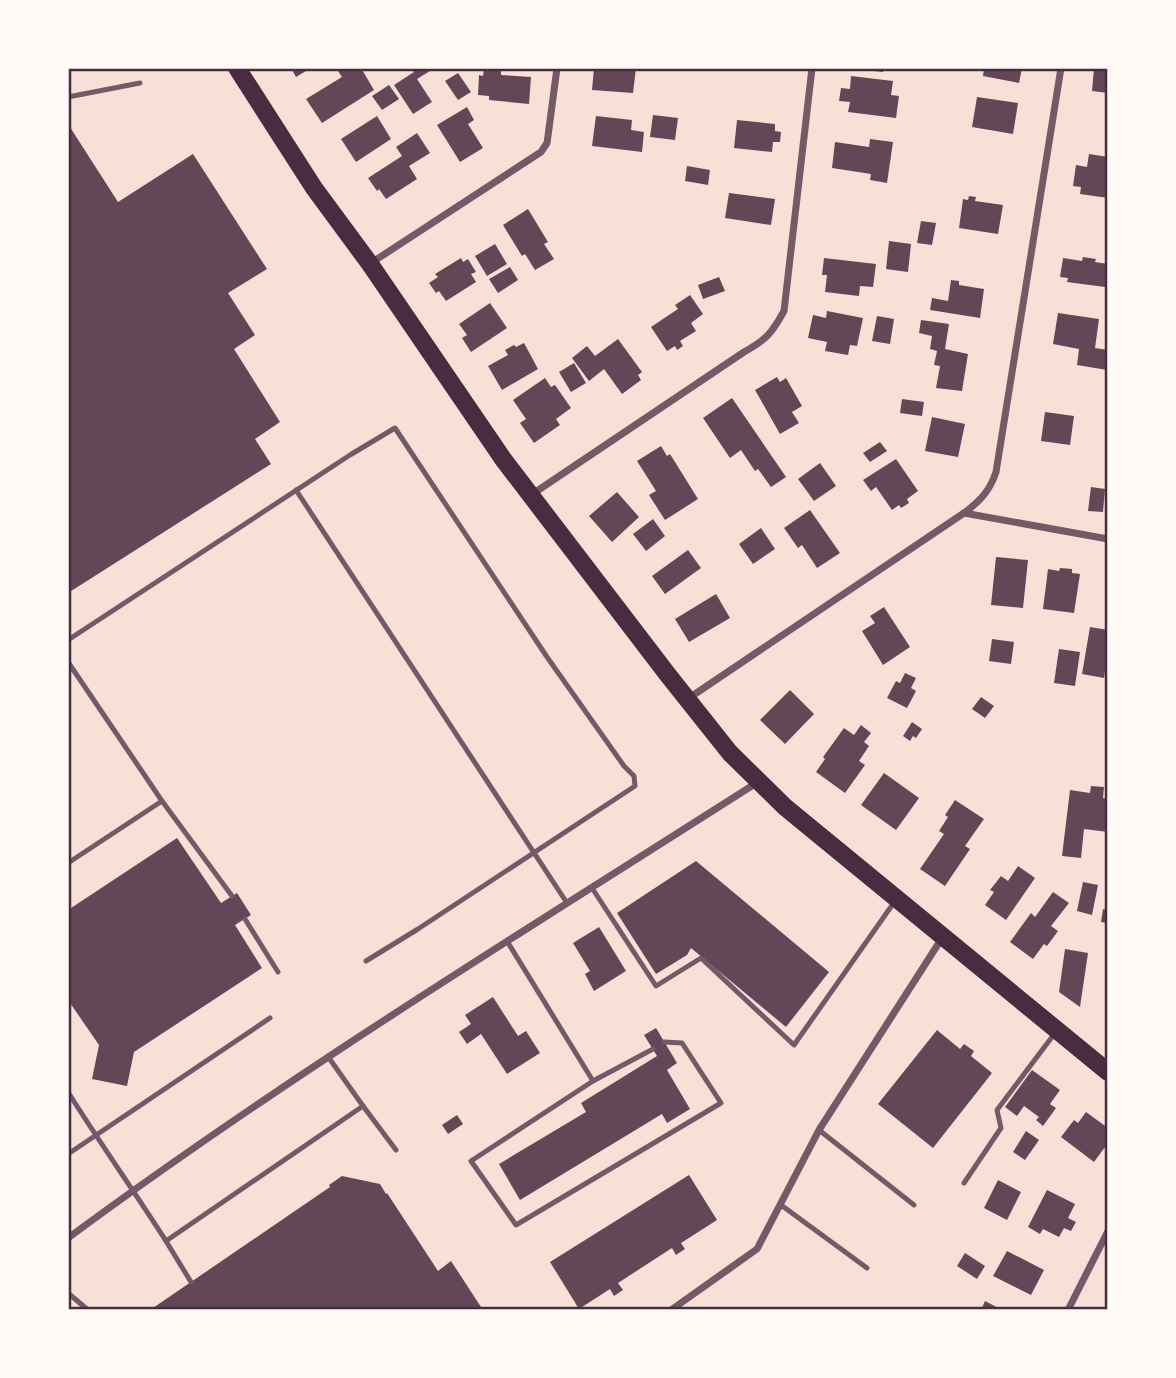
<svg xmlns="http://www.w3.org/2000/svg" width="1176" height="1378" viewBox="0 0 1176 1378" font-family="'Exo 2',sans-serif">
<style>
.building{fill:#644757}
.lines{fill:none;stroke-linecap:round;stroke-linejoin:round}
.service{stroke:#755966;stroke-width:5}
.minor{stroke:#755966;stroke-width:7}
.primary{stroke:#4a2c40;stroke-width:18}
.neatline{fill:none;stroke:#4a2c40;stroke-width:2.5}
</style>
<rect width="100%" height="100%" fill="#f7e1d7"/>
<g class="building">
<path d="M291,68H311L296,77Z"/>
<path d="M336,68H361L374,90L322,123L306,99L342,77Z"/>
<path d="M411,68H428L430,71L417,79L432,102L413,114L394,85L414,72Z"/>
<path d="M484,68H501V75L531,77L529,104L489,100V96L478,95L479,75L483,76Z"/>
<path d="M594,68H636L633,93L592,90Z"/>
<path d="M865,68H884L883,72L865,70Z"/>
<path d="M984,68H1022L1019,83L983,76Z"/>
<path d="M1094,68H1108V93L1092,91Z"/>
<path d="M458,73L471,92L458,100L445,81Z"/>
<path d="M851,76L893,81L891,95L899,96L896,118L848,112L850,102L839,101L841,88L850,89Z"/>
<path d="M389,85L399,99L382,110L372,96Z"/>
<path d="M977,97L1018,103L1013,134L972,127Z"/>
<path d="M467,107L474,120L468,124L483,148L460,162L437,125Z"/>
<path d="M653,115L678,118L675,140L650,137Z"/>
<path d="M377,116L391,139L356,162L341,139Z"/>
<path d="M596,116L632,120L631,130L644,132L642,152L592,146Z"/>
<path d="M737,120L775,124V131L781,132L780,142H773L772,152L734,148Z"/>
<path d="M68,124L118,202L193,154L267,269L228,293L255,335L234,349L280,422L255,439L271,464L68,593Z"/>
<path d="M417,133L430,153L409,166L417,179L386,199L379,189L377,191L368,178L402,156L396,147Z"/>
<path d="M870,139L893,142L887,183L870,180L871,174L832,168L835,142L869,147Z"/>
<path d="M1089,154L1108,157V198L1080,194L1081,187L1073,186L1076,165L1087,167Z"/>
<path d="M687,166L710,170L708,185L685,181Z"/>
<path d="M729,193L775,199L771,225L725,218Z"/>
<path d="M969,196L976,197L975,201L1003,205L998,234L959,228L963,199L968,200Z"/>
<path d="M528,209L548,242L544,244L554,259L535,270L525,254L522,256L503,225Z"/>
<path d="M921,221L936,223L932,245L917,243Z"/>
<path d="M889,241L911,244L908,272L886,269Z"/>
<path d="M495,244L507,264L487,276L475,256Z"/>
<path d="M1083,257L1096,259L1095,262L1108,264L1105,287L1067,282L1068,278L1060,277L1063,258L1082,261Z"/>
<path d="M461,258L463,262L468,259L476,272L471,274L476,282L446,301L439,291L436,293L429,283L438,277L435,274Z"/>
<path d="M824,258L876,264L873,287L860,286L859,296L825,292L827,275H822Z"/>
<path d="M510,267L518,280L498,293L489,279Z"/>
<path d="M719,277L725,291L703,299L698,285Z"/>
<path d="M951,280L959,281V285L984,289L980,318L930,310L932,298L948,301Z"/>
<path d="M690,295L703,314L691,323L696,331L680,341L683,346L677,350L675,346L667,351L651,327L678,309L675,305Z"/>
<path d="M490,303L507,328L471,352L462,338L467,335L459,324Z"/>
<path d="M827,311L863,318L857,346L850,345L848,355L825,351L827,342L808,338L813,315L826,318Z"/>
<path d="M1058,313L1099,319L1095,348L1108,350L1107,370L1077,365L1079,349L1053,344Z"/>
<path d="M877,316L894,319L890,344L872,341Z"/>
<path d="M921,320L949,324L945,349L968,354L962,391L936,388L940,366L934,365L937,351L930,349L932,336L919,333Z"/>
<path d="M618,339L642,372L638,375L641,380L622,394L604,369L589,381L572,358L587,346L595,356Z"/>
<path d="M524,343L538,369L502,390L488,366L508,355L505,350L514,345L516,347Z"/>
<path d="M574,363L586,383L571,392L559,372Z"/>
<path d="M777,377L780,382L786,378L802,406L792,412L799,423L780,434L755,390Z"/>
<path d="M545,378L551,387L555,385L571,408L556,419L560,425L534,443L520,423L526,419L513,400Z"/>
<path d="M732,398L786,477L771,487L758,469L755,471L741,450L730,458L703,418Z"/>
<path d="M902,399L924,402L922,416L900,413Z"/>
<path d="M1045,412L1074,416L1070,445L1041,441Z"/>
<path d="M932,417L965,424L958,457L925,451Z"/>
<path d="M880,442L887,451L870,462L863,453Z"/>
<path d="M661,446L667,456L670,454L698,499L665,520L649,495L656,491L637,461Z"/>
<path d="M896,459L918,491L907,499L909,503L901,508L899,505L892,510L876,487L871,491L863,480Z"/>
<path d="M820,463L836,486L814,501L798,479Z"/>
<path d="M1091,487L1105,489L1103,512L1088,511Z"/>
<path d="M617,492L639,517L612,542L589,516Z"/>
<path d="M810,510L840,553L817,568L802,545L798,548L784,528Z"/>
<path d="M653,519L665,536L646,551L633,534Z"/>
<path d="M761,528L775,549L753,564L739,544Z"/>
<path d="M688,550L701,568L665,594L652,576Z"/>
<path d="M996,557L1028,560L1023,608L991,605Z"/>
<path d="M1060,568L1072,569V573L1080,574L1074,613L1043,609L1048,569L1059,571Z"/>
<path d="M716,594L730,618L689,642L675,619Z"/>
<path d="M884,607L910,647L883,665L862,631L875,623L870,616Z"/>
<path d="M1090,627L1108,630V652L1104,678L1082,674Z"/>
<path d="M992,639L1014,642L1011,664L989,661Z"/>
<path d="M1059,649L1080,652L1075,686L1054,683Z"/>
<path d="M905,673L916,678L911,688L916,691L907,708L887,698L896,681L900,683Z"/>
<path d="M790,690L814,714L785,744L760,720Z"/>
<path d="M981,697L994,706L985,718L972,709Z"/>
<path d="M912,722L922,729L916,738L913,736L910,741L903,736Z"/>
<path d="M861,725L871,733L864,742L869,746L859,761L865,765L845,793L816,772L825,759L823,757L844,728L854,735Z"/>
<path d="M884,773L919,798L896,830L861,805Z"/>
<path d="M1091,786L1104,787L1103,798L1108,799V832L1084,829L1081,858L1062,856L1070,790L1090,793Z"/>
<path d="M955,800L984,819L965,846L970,849L945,886L920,869L944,834L939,831L948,817L945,815Z"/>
<path d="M177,838L221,903L237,893L251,915L235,925L262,968L134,1052L127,1086L92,1079L99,1045L68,1000V910Z"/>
<path d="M696,861L829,972L786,1027L691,948L687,955L656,974L617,913Z"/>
<path d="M1018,866L1035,878L1006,920L985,905L994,892L990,890L1001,876L1008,881Z"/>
<path d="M1083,882L1098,885L1092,915L1077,911Z"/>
<path d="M1053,892L1069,903L1051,926L1058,931L1047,946L1044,944L1033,959L1010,942L1031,913L1035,917Z"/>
<path d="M1103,909L1108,910V923L1101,922Z"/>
<path d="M599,927L626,971L594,991L585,974L590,971L573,943Z"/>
<path d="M1065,949L1088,953L1080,1007L1059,992Z"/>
<path d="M493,997L518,1036L526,1031L540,1053L507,1074L481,1034L467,1044L459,1032L471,1024L465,1015Z"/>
<path d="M656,1028L677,1063L667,1070L690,1109L667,1123L662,1114L520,1200L499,1164L586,1112L581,1103L657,1056L644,1035Z"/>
<path d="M937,1030L960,1049L964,1044L974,1051L971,1056L992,1073L933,1148L878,1104Z"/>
<path d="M1032,1070L1060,1090L1050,1104L1056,1108L1043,1126L1036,1120L1039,1117L1024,1106L1017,1116L1005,1107Z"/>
<path d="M1086,1112L1108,1128V1143L1094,1162L1061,1137L1074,1120L1078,1123Z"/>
<path d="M457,1115L463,1124L448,1134L442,1125Z"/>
<path d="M1026,1131L1039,1140L1025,1160L1013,1152Z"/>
<path d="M689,1175L717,1220L681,1243L685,1249L676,1255L672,1248L618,1283L623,1290L614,1296L610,1289L579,1309L550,1262Z"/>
<path d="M342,1176L380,1184L386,1194L387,1193L438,1271L451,1261L483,1310H150L330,1187L329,1185Z"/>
<path d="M998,1180L1021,1192L1007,1220L984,1208Z"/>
<path d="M1047,1190L1075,1204L1068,1218L1076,1222L1071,1231L1064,1228L1059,1237L1043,1229L1040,1234L1028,1227Z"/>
<path d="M1007,1251L1044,1270L1031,1295L993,1276Z"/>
<path d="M965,1253L985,1266L977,1279L957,1266Z"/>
<path d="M985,1301L1002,1310H981Z"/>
</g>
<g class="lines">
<g class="service">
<path d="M68,97L140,83"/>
<path d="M296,490L567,903"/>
<path d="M68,640L350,455L395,428L547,657L624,766L634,776L635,786L418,929L366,961"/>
<path d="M68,662L162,801L232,896"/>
<path d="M68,863L162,801"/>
<path d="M592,888L656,986L701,958L794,1045L895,901"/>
<path d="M245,919L278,972"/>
<path d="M507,941L593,1081L471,1161L516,1225L721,1103L682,1043L664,1042"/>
<path d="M593,1081L653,1049"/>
<path d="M68,1092C100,1143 134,1191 166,1241L363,1106L329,1058"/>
<path d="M363,1106L396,1150"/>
<path d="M819,1130L914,1205"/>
<path d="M68,1154L270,1018"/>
<path d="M964,1183L1001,1128L997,1110L1055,1033"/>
<path d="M781,1205L867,1268"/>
<path d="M166,1241L191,1282"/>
<path d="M68,1293L88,1310"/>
</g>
<g class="minor">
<path d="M371,263L541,152L547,143L548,136L557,68"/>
<path d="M531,495L744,352C766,340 772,333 784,311L812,68"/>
<path d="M964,513L1108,539"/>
<path d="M689,698L964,513C979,502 990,491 996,472L1061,68"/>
<path d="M68,1238C290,1074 526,930 758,782"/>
<path d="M671,1310L757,1249L819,1130L942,938"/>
<path d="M1068,1310L1108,1231"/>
</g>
<path class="primary" d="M237,68L314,188L370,264L503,459L668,675L730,753L785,807L1108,1072"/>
</g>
<rect width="1176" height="1378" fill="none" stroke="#fffaf5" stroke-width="140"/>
<rect x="70" y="70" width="1036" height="1238" class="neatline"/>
</svg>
